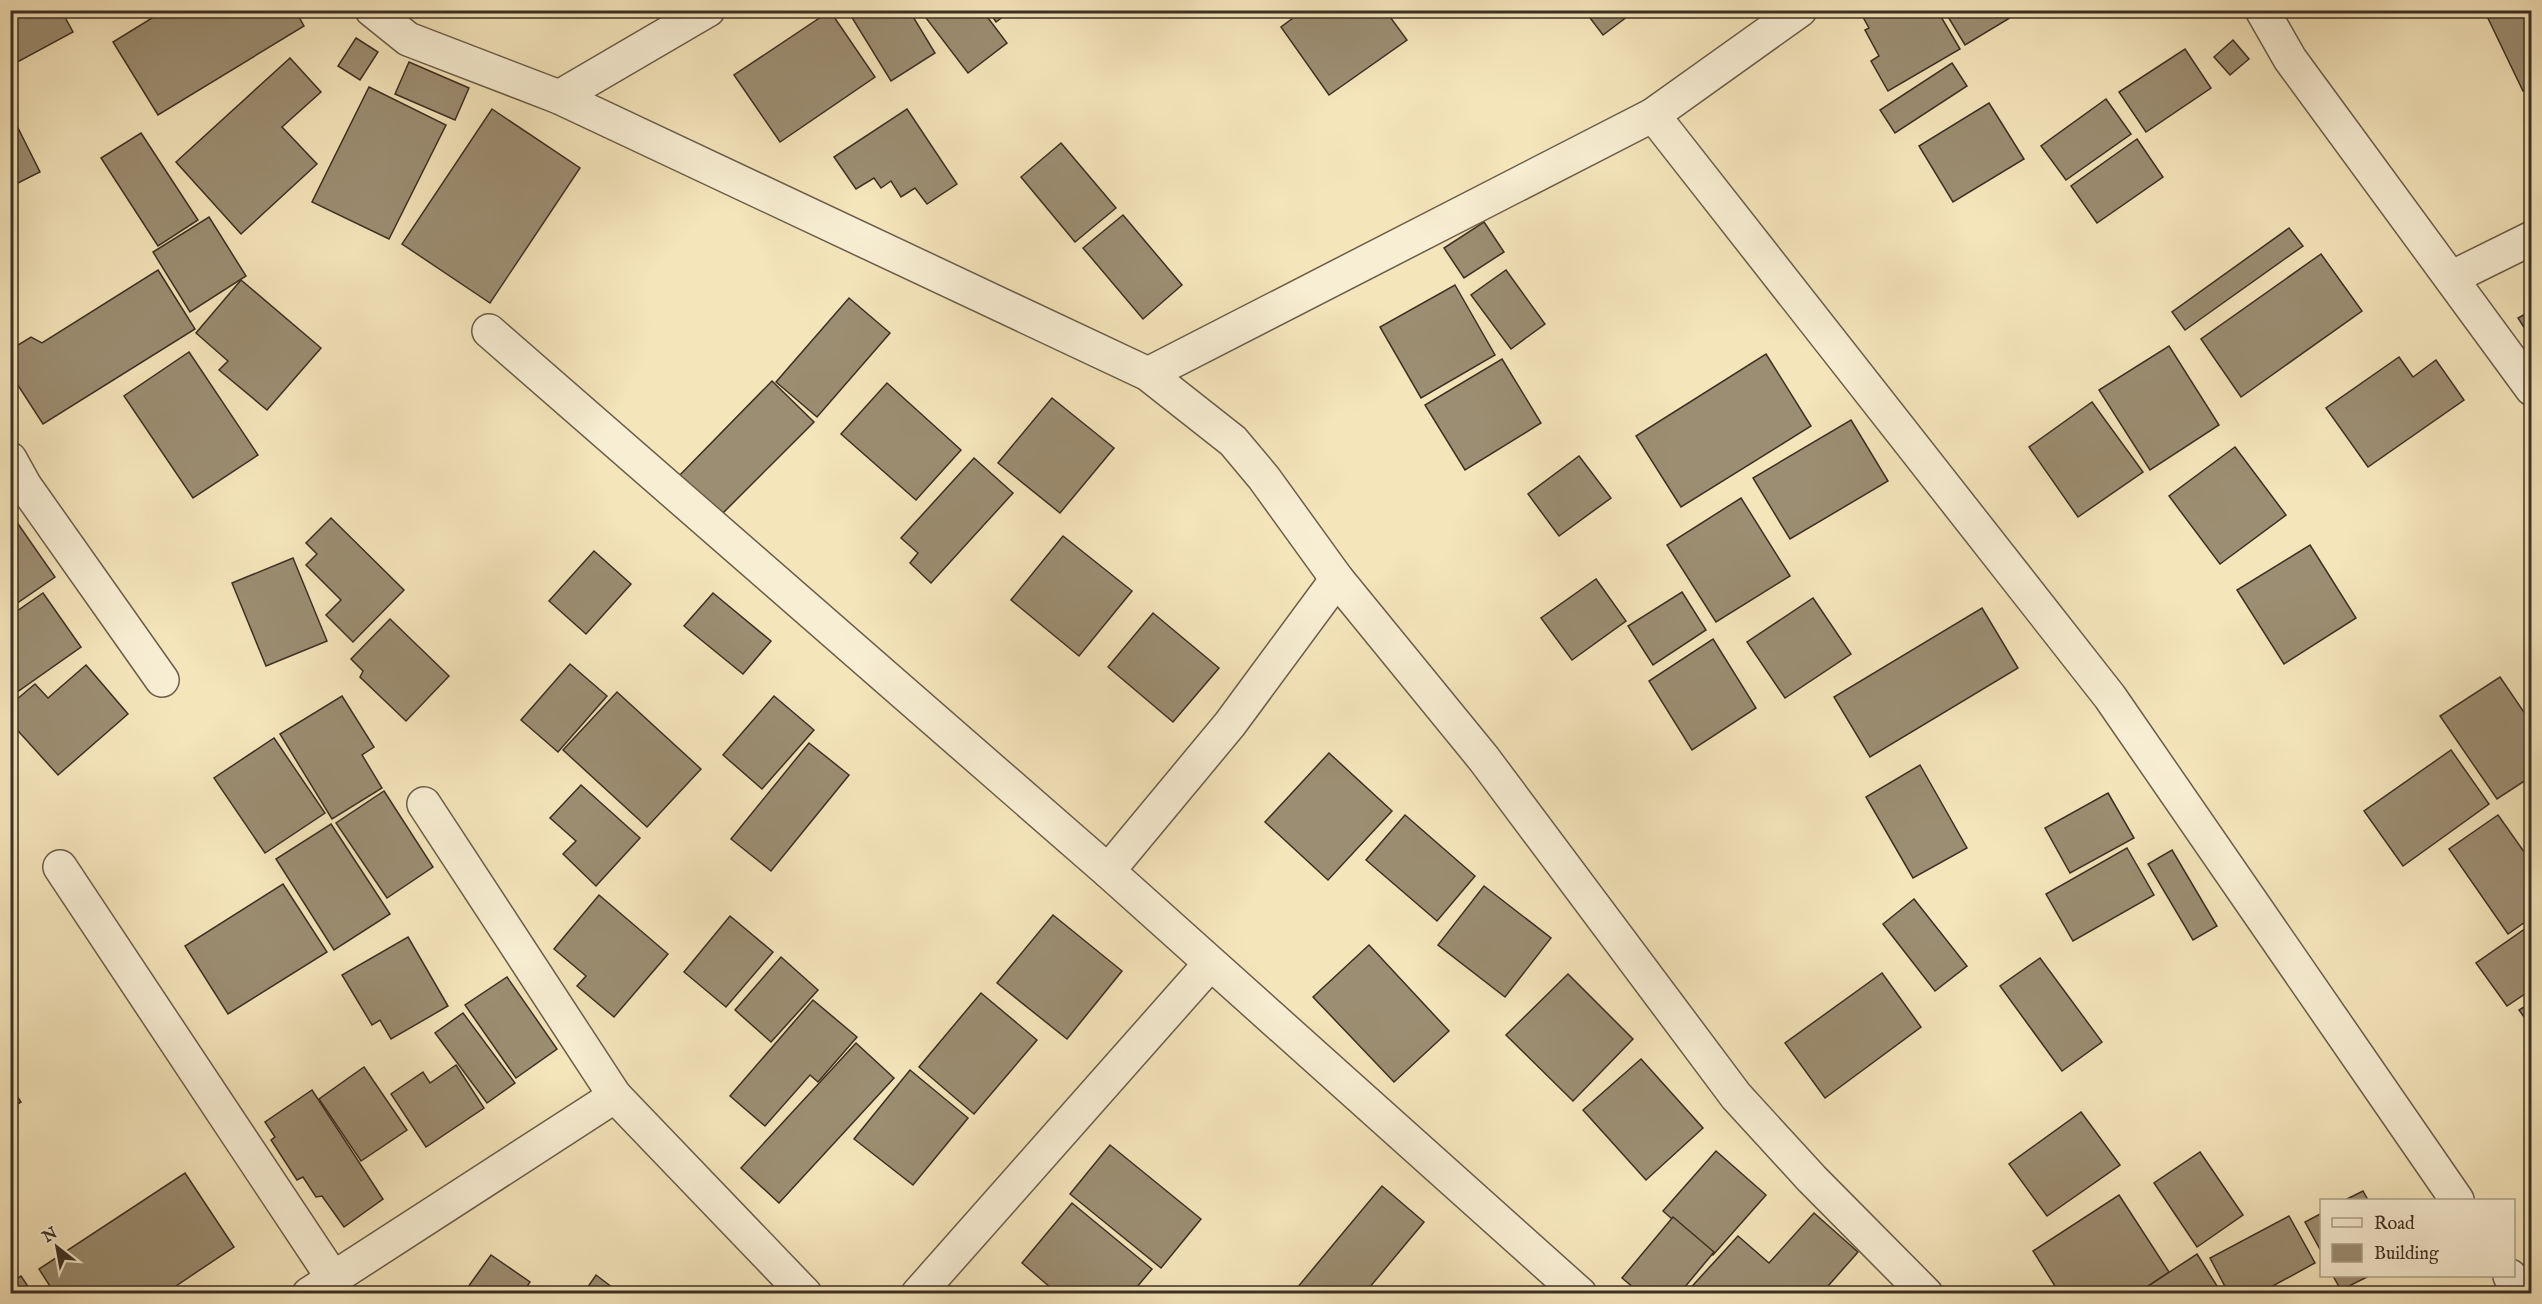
<svg xmlns="http://www.w3.org/2000/svg" width="2542" height="1304" viewBox="0 0 2542 1304" font-family="'IM FELL English',serif">
<style>
.building{fill:#9c8e72;stroke:#3c3022;stroke-width:1.5}
.lines{fill:none;stroke-linecap:round;stroke-linejoin:round}
.minor-casing{stroke:#6a5d48;stroke-width:36}
.minor{stroke:#f8eed3;stroke-width:33}
</style>
<rect width="100%" height="100%" fill="#f5e5bb"/>
<filter id="stains"><feTurbulence type="fractalNoise" baseFrequency=".00333" numOctaves="4"/><feColorMatrix values="0 0 0 0 .2 0 0 0 0 .09 0 0 0 0 .02 0 0 0 .5 -.17"/></filter>
<radialGradient id="worn" r=".72"><stop offset=".6" stop-color="#630" stop-opacity="0"/><stop offset="1" stop-color="#630" stop-opacity=".3"/></radialGradient>
<g class="building">
<path d="M10,10H61L73,32L10,66Z"/>
<path d="M165,10H295L304,26L158,115L113,42Z"/>
<path d="M860,10H909L935,53L891,81L851,16Z"/>
<path d="M928,10H982L1007,43L968,73L923,14Z"/>
<path d="M988,10H1012L996,22Z"/>
<path d="M1304,10H1385L1407,40L1329,95L1281,27Z"/>
<path d="M1584,10H1636L1603,35Z"/>
<path d="M1859,10H1937L1960,49L1888,91L1871,61L1879,56L1865,30L1869,28Z"/>
<path d="M1944,10H2023L1965,45Z"/>
<path d="M2484,10H2532V87L2523,91Z"/>
<path d="M830,11L875,77L780,142L734,75Z"/>
<path d="M356,38L378,52L360,80L338,66Z"/>
<path d="M2233,40L2249,59L2230,75L2214,57Z"/>
<path d="M2185,49L2211,88L2146,132L2119,92Z"/>
<path d="M290,58L321,92L282,127L317,164L241,234L176,162Z"/>
<path d="M409,62L469,88L455,120L395,94Z"/>
<path d="M1952,63L1967,86L1895,133L1880,110Z"/>
<path d="M369,87L446,125L389,239L312,202Z"/>
<path d="M2106,99L2131,134L2066,180L2041,146Z"/>
<path d="M1989,103L2024,159L1953,202L1919,146Z"/>
<path d="M492,109L580,168L490,303L402,244Z"/>
<path d="M907,109L957,184L927,204L915,188L901,197L891,181L881,188L874,178L856,189L834,157Z"/>
<path d="M10,112L40,172L10,187Z"/>
<path d="M141,133L198,220L158,246L101,158Z"/>
<path d="M2137,139L2163,177L2097,223L2071,186Z"/>
<path d="M1061,143L1116,208L1075,242L1021,177Z"/>
<path d="M1123,215L1182,285L1143,319L1083,248Z"/>
<path d="M209,217L246,276L190,312L153,252Z"/>
<path d="M1484,222L1504,252L1464,278L1444,248Z"/>
<path d="M2289,228L2303,246L2185,330L2172,312Z"/>
<path d="M2321,254L2362,311L2241,397L2201,339Z"/>
<path d="M158,270L195,329L43,424L10,373V350L31,337L42,343Z"/>
<path d="M1506,270L1545,324L1511,349L1471,295Z"/>
<path d="M241,280L321,348L267,410L219,370L228,361L196,333Z"/>
<path d="M1455,285L1495,355L1421,398L1380,327Z"/>
<path d="M849,298L890,333L817,417L776,382Z"/>
<path d="M2532,310V340L2518,318Z"/>
<path d="M2169,346L2219,425L2150,470L2099,390Z"/>
<path d="M189,352L258,455L193,498L124,396Z"/>
<path d="M1766,354L1811,426L1681,507L1636,436Z"/>
<path d="M2399,357L2413,377L2436,360L2464,400L2368,467L2326,408Z"/>
<path d="M1502,359L1541,423L1465,470L1425,405Z"/>
<path d="M772,381L814,422L717,519L676,479Z"/>
<path d="M887,383L961,450L916,500L841,434Z"/>
<path d="M1052,398L1114,448L1060,513L998,463Z"/>
<path d="M2092,402L2143,472L2078,517L2029,447Z"/>
<path d="M1851,420L1888,481L1790,539L1753,478Z"/>
<path d="M2235,447L2286,515L2220,564L2169,496Z"/>
<path d="M1579,456L1611,498L1559,536L1528,494Z"/>
<path d="M974,458L1013,493L931,583L910,563L918,553L901,538Z"/>
<path d="M1741,498L1790,576L1716,622L1667,545Z"/>
<path d="M331,518L404,590L353,642L326,615L341,600L306,565L317,554L306,543Z"/>
<path d="M16,521L55,577L10,608V525Z"/>
<path d="M1063,536L1132,591L1079,656L1011,600Z"/>
<path d="M2310,545L2356,618L2284,664L2237,590Z"/>
<path d="M594,551L631,584L586,634L549,601Z"/>
<path d="M293,558L327,641L266,666L232,583Z"/>
<path d="M1596,579L1626,621L1572,660L1541,618Z"/>
<path d="M1682,592L1706,630L1653,665L1628,626Z"/>
<path d="M43,593L81,647L10,697V616Z"/>
<path d="M713,593L771,641L743,674L684,626Z"/>
<path d="M1813,598L1851,654L1785,698L1747,642Z"/>
<path d="M1982,608L2018,668L1870,757L1834,697Z"/>
<path d="M1153,613L1219,668L1173,722L1108,667Z"/>
<path d="M390,619L449,676L406,721L360,677L363,671L351,659Z"/>
<path d="M1713,639L1756,708L1692,750L1649,681Z"/>
<path d="M570,664L607,696L558,752L521,720Z"/>
<path d="M86,665L128,714L58,775L10,722V705L35,684L48,698Z"/>
<path d="M2500,677L2532,724V776L2497,799L2440,716Z"/>
<path d="M617,692L701,769L647,827L563,750Z"/>
<path d="M342,696L374,747L362,755L382,788L332,819L280,734Z"/>
<path d="M774,696L814,730L762,789L723,755Z"/>
<path d="M274,738L325,813L265,853L214,778Z"/>
<path d="M809,743L849,775L771,871L731,839Z"/>
<path d="M2451,750L2489,804L2403,866L2364,811Z"/>
<path d="M1329,753L1392,811L1328,880L1265,822Z"/>
<path d="M1920,765L1967,848L1913,878L1866,797Z"/>
<path d="M581,785L640,838L596,886L563,854L576,841L550,818Z"/>
<path d="M384,791L433,867L387,898L336,823Z"/>
<path d="M2108,793L2134,838L2070,873L2045,828Z"/>
<path d="M1405,815L1475,876L1437,921L1366,860Z"/>
<path d="M2498,815L2532,863V917L2508,934L2449,849Z"/>
<path d="M331,824L390,914L334,950L276,859Z"/>
<path d="M2127,848L2154,895L2073,941L2046,894Z"/>
<path d="M2172,850L2217,926L2193,940L2148,864Z"/>
<path d="M283,884L327,952L228,1014L185,946Z"/>
<path d="M1484,886L1551,938L1505,997L1438,945Z"/>
<path d="M599,895L668,954L614,1017L577,986L586,976L554,949Z"/>
<path d="M1914,899L1967,966L1935,991L1883,924Z"/>
<path d="M1053,915L1122,971L1067,1039L997,983Z"/>
<path d="M730,916L773,952L726,1007L684,972Z"/>
<path d="M2532,924V989L2507,1006L2476,963Z"/>
<path d="M408,937L448,1006L391,1039L380,1020L372,1025L342,975Z"/>
<path d="M1369,945L1449,1031L1394,1082L1313,997Z"/>
<path d="M781,957L818,990L771,1042L735,1010Z"/>
<path d="M2040,958L2102,1042L2062,1071L2000,986Z"/>
<path d="M1882,973L1921,1027L1825,1098L1785,1043Z"/>
<path d="M1568,974L1633,1039L1573,1101L1506,1035Z"/>
<path d="M507,977L557,1049L516,1078L465,1005Z"/>
<path d="M981,993L1037,1040L974,1114L919,1067Z"/>
<path d="M813,1000L857,1037L818,1082L810,1075L765,1126L730,1096Z"/>
<path d="M2532,1002V1028L2519,1010Z"/>
<path d="M463,1013L515,1083L487,1103L435,1033Z"/>
<path d="M856,1043L894,1078L779,1203L741,1168Z"/>
<path d="M1641,1059L1703,1128L1646,1180L1583,1110Z"/>
<path d="M456,1065L484,1108L426,1147L391,1094L423,1072L430,1083Z"/>
<path d="M364,1067L407,1130L361,1161L319,1099Z"/>
<path d="M910,1070L968,1118L913,1185L854,1139Z"/>
<path d="M10,1086L21,1102L10,1109Z"/>
<path d="M312,1090L383,1199L344,1227L322,1196L316,1197L303,1177L297,1180L271,1140L275,1137L265,1122Z"/>
<path d="M2081,1112L2120,1165L2047,1216L2009,1164Z"/>
<path d="M1110,1145L1201,1219L1161,1268L1070,1194Z"/>
<path d="M1716,1151L1766,1195L1713,1255L1663,1211Z"/>
<path d="M2200,1152L2243,1215L2197,1247L2154,1183Z"/>
<path d="M185,1173L234,1247L164,1294H55L39,1269Z"/>
<path d="M1382,1186L1424,1222L1364,1294H1292Z"/>
<path d="M2363,1191L2368,1200H2345Z"/>
<path d="M2119,1195L2169,1272L2136,1294H2060L2033,1251Z"/>
<path d="M1072,1203L1152,1269L1131,1294H1058L1022,1263Z"/>
<path d="M1814,1213L1858,1252L1821,1294H1685L1738,1236L1769,1263Z"/>
<path d="M2322,1213V1253L2305,1222Z"/>
<path d="M2289,1216L2315,1263L2258,1294H2229L2210,1258Z"/>
<path d="M1673,1217L1714,1252L1679,1294H1641L1622,1278Z"/>
<path d="M2197,1254L2222,1294H2136Z"/>
<path d="M491,1255L530,1282L522,1294H463Z"/>
<path d="M596,1275L621,1294H583Z"/>
<path d="M21,1276L33,1294H10V1283Z"/>
<path d="M2333,1276H2369L2341,1290Z"/>
</g>
<g class="lines">
<defs>
<g id="minor">
<path d="M372,10L408,39L559,97L1148,374L1233,441L1264,478L1337,579L1484,759L1736,1096L1812,1179L1926,1294"/>
<path d="M2262,10L2290,59L2532,389"/>
<path d="M559,97L708,10"/>
<path d="M1653,115L2110,697L2457,1200"/>
<path d="M2451,278L2532,238"/>
<path d="M489,331L1108,871L1580,1294"/>
<path d="M1148,374L1653,115L1800,10"/>
<path d="M10,459L25,486L162,680"/>
<path d="M424,804L615,1096L805,1294"/>
<path d="M60,867L333,1278"/>
<path d="M1108,871L1230,724L1337,579"/>
<path d="M2510,1276L2523,1294"/>
<path d="M309,1294L615,1096"/>
<path d="M918,1294L1210,964"/>
</g>
</defs>
<use href="#minor" class="minor-casing"/>
<use href="#minor" class="minor"/>
</g>
<rect width="2542" height="1304" fill="none" stroke="#f5e5bb" stroke-width="36"/>
<rect x="12" y="12" width="2518" height="1280" fill="none" stroke="#3c3022" stroke-width="3"/>
<rect x="18" y="18" width="2506" height="1268" fill="none" stroke="#3c3022" stroke-width="1.5"/>
<rect x="2320" y="1199" width="195" height="78" fill="#f8eed3" stroke="#ada28c" stroke-width="1.5"/>
<rect x="2332" y="1218" width="30" height="9" fill="#f8eed3" stroke="#ada28c" stroke-width="1.5"/>
<text x="2374" y="1229" font-size="18" fill="#3c3022">Road</text>
<rect x="2332" y="1244" width="30" height="18" fill="#9c8e72" stroke="#ada28c" stroke-width="1.5"/>
<text x="2374" y="1259" font-size="18" fill="#3c3022">Building</text>
<g transform="translate(57 1247) rotate(329)" stroke="#f8eed3" stroke-width="4.5" paint-order="stroke">
<path d="M0-4.5L10 22L0 15L-10 22Z" fill="#3c3022"/>
<text y="-9" font-size="16" font-weight="bold" text-anchor="middle" fill="#3c3022">N</text>
</g>
<rect width="100%" height="100%" filter="url(#stains)"/>
<rect width="100%" height="100%" fill="url(#worn)"/>
</svg>
